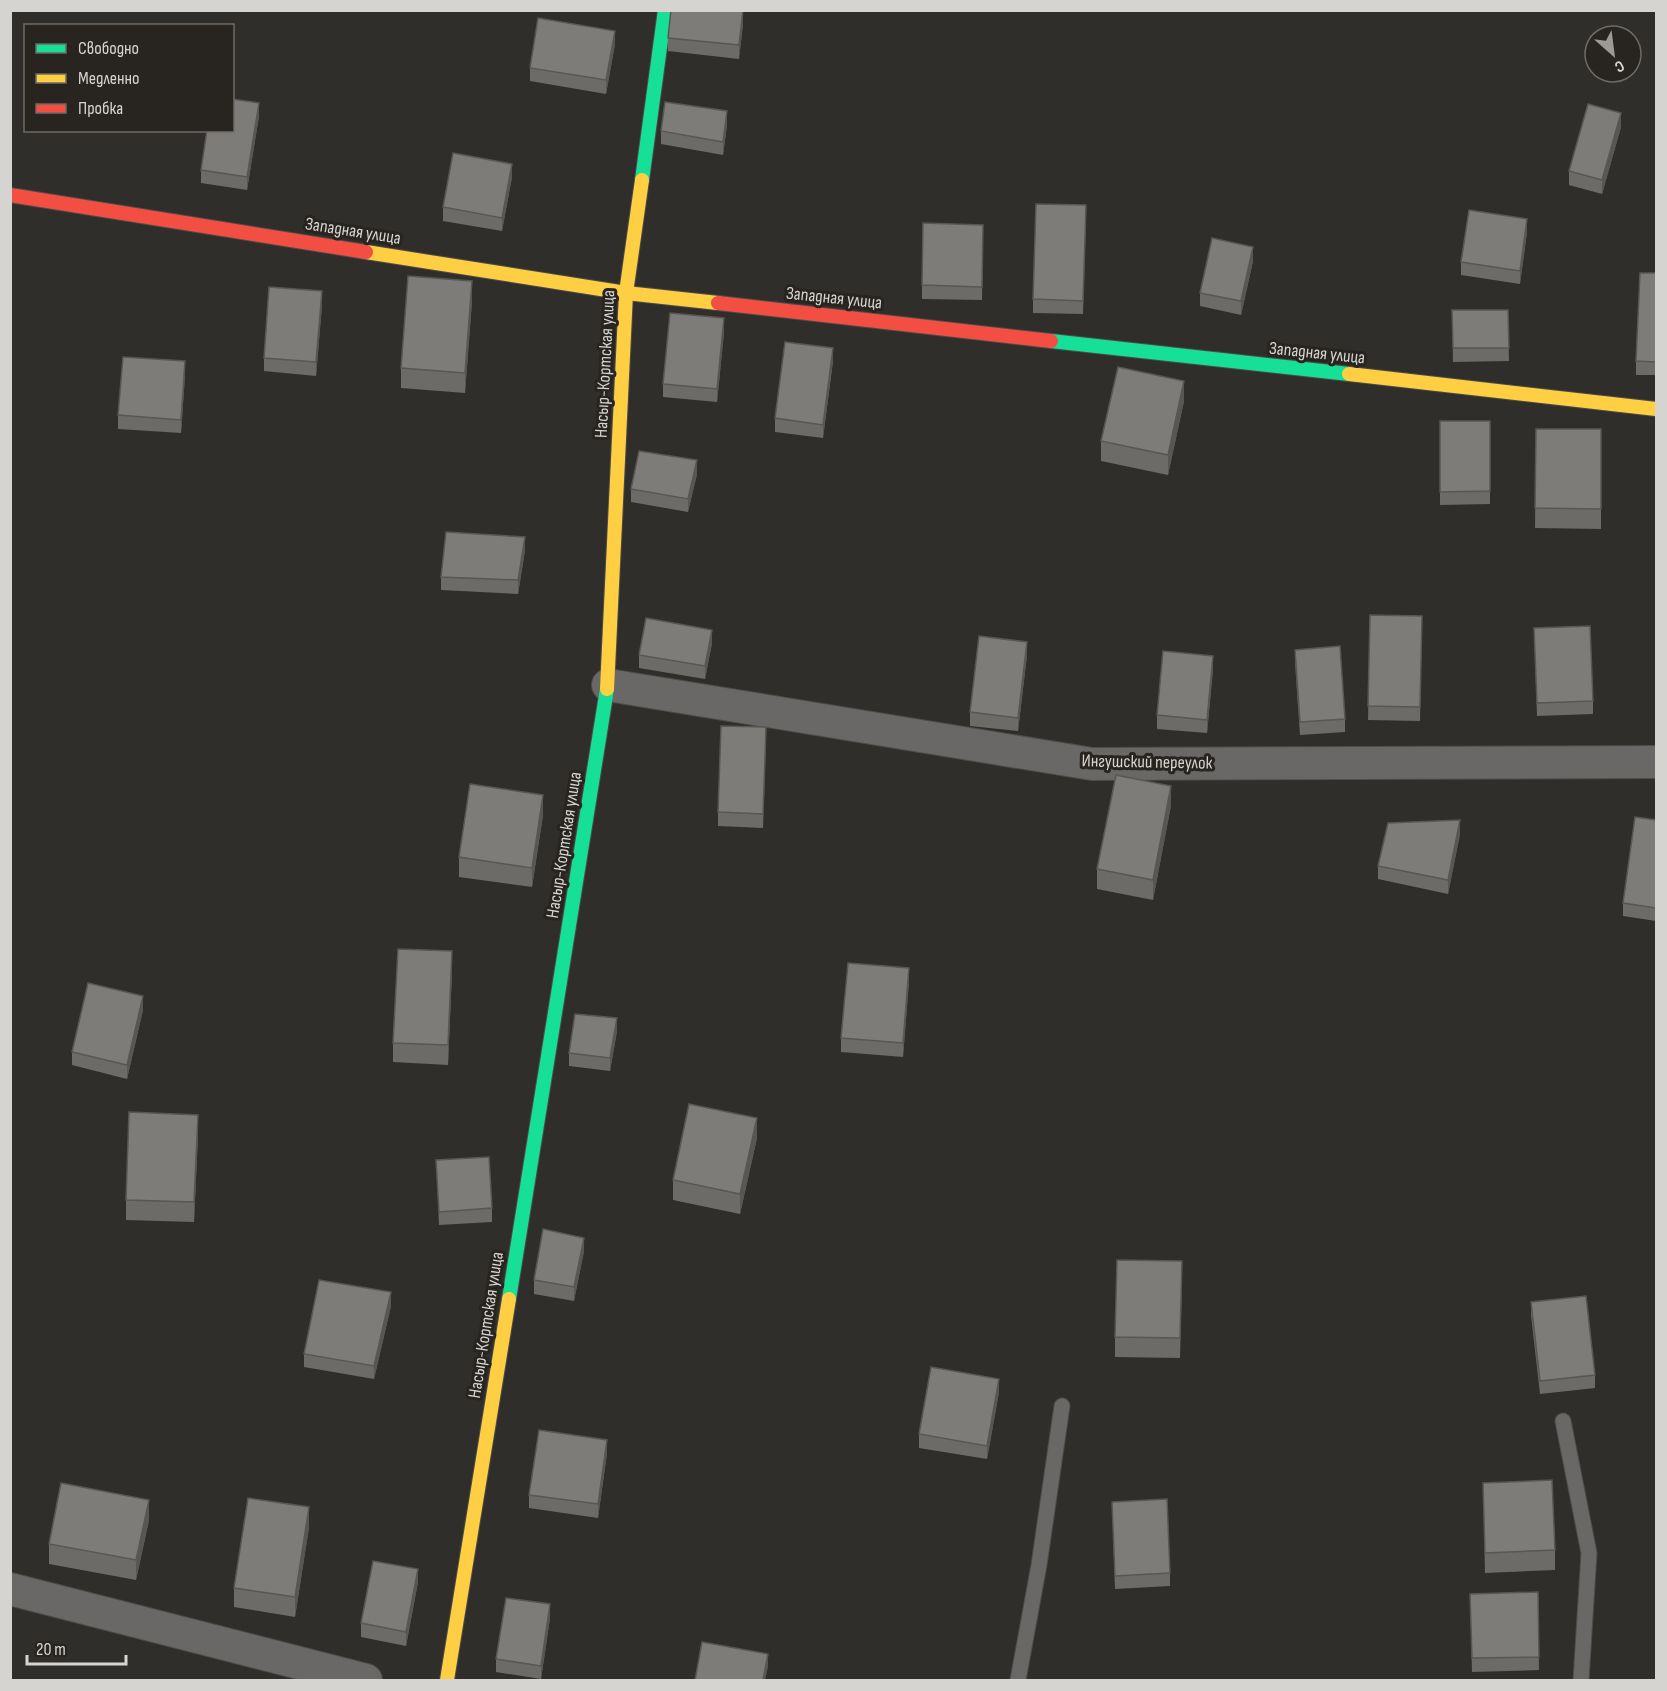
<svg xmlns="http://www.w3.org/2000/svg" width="1667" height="1691" viewBox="0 0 1667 1691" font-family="'Sofia Sans Condensed',sans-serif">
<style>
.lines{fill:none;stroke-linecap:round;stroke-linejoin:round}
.lane-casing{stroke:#4d4c4a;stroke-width:17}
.street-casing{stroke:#4d4c4a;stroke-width:34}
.fast-casing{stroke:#4d4c4a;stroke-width:16}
.slow-casing{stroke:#4d4c4a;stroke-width:16}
.jam-casing{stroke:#4d4c4a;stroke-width:16}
.lane{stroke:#696867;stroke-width:15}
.street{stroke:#696867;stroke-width:32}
.fast{stroke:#16e098;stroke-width:14}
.slow{stroke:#ffcf43;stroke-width:14}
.jam{stroke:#f24e42;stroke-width:14}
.wall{fill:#6c6b68}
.shaded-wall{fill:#585755}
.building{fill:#7d7c79;stroke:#585755;stroke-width:1.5}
.labels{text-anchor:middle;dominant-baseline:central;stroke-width:6;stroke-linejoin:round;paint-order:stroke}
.street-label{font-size:18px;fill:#d6d4d1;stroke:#282420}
</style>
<rect width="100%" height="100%" fill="#302e2b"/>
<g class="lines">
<defs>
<g id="lane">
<path d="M1563,1421L1589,1553L1581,1680"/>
<path d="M1018,1680L1039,1565L1062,1406"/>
</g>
<g id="street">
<path d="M608,685L1092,764L1656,762"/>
<path d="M10,1589L366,1680"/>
</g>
<g id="fast">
<path d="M642,180L665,10"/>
<path d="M1051,341L1349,374"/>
<path d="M509,1299L607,689"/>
</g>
<g id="slow">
<path d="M366,252L626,293L718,303"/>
<path d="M1349,374L1656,409"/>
<path d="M607,689L626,293L642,180"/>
<path d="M447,1680L509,1299"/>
</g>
<g id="jam">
<path d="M10,195L366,252"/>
<path d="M718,303L1051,341"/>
</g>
</defs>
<use href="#lane" class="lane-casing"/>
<use href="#street" class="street-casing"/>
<use href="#fast" class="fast-casing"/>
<use href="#slow" class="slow-casing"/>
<use href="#jam" class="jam-casing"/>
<use href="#lane" class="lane"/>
<use href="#street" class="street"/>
<use href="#fast" class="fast"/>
<use href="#slow" class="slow"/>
<use href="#jam" class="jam"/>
</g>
<g class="wall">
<path d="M743,24L739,59L668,51V38Z"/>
<path d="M615,44L606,94L530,81V68Z"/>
<path d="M259,116L247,190L201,183V170Z"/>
<path d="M727,125L723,155L661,144V131Z"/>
<path d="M1621,127L1602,194L1569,185V171Z"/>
<path d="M512,177L502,231L443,221V207Z"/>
<path d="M1086,219L1083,314L1033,313V299Z"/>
<path d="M983,225L982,300L922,299V285Z"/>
<path d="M1527,232L1520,284L1461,275V262Z"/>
<path d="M1253,261L1241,315L1200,306V293Z"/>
<path d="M1656,273V375H1636V361Z"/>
<path d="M472,301L465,393L401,388V368Z"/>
<path d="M322,305L316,376L264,371V358Z"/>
<path d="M1452,310H1508L1509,361L1453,362Z"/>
<path d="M724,332L717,402L663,397V384Z"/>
<path d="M833,361L823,438L775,432V418Z"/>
<path d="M185,375L181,433L118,429V415Z"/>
<path d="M1184,401L1168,475L1101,461V441Z"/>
<path d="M1440,421H1490V504L1440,505Z"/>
<path d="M1536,429H1601V529L1535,528Z"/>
<path d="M697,474L688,512L631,502V489Z"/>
<path d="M525,550L518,594L441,590V577Z"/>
<path d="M1370,615L1422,616L1420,721L1368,720Z"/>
<path d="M1534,628L1593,701V714L1537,716Z"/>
<path d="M712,643L705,679L639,668V655Z"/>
<path d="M1295,650L1345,719V732L1300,735L1295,663Z"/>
<path d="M1027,655L1018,731L970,726V712Z"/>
<path d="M1213,669L1207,733L1157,729V715Z"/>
<path d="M766,741L763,828L718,826V812Z"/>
<path d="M1171,805L1153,900L1097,889V869Z"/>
<path d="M543,815L532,887L459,877V857Z"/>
<path d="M1656,820V921L1623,916V903Z"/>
<path d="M1460,834L1448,894L1378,879V866Z"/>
<path d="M452,971L448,1065L393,1062V1043Z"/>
<path d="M909,981L903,1057L841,1052V1038Z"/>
<path d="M143,1010L127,1079L72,1065V1052Z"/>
<path d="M617,1031L610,1071L569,1066V1053Z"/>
<path d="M198,1135L194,1222L126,1220V1200Z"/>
<path d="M757,1138L740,1214L673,1200V1180Z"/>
<path d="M436,1160L492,1208V1222L439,1225Z"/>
<path d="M584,1251L574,1301L534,1294V1280Z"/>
<path d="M1182,1281L1180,1358L1115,1357V1337Z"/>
<path d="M1531,1302L1595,1375V1388L1540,1394L1531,1315Z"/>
<path d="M391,1306L374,1379L304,1367V1354Z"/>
<path d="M999,1392L987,1459L919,1448V1434Z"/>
<path d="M607,1453L598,1518L529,1508V1495Z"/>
<path d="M1483,1483L1555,1550V1570L1485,1573Z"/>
<path d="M1112,1502L1170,1573V1586L1115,1589Z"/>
<path d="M149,1520L136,1580L49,1564V1544Z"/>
<path d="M309,1527L295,1617L234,1607V1588Z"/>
<path d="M418,1582L406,1646L361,1637V1623Z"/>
<path d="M1538,1592L1539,1670L1472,1672L1470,1594Z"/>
<path d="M550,1618L541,1679L496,1672V1659Z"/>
</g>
<g class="shaded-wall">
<path d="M743,10V24L739,59V45Z"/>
<path d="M615,31V44L606,94V80Z"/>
<path d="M259,103V116L247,190V177Z"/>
<path d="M727,111V125L723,155V142Z"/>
<path d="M1621,113V127L1602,194V180Z"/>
<path d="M512,164V177L502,231V218Z"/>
<path d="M1527,219V232L1520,284V271Z"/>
<path d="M1253,247V261L1241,315V301Z"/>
<path d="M472,281V301L465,393V373Z"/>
<path d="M322,291V305L316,376V362Z"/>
<path d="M724,318V332L717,402V389Z"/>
<path d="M833,348V361L823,438V425Z"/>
<path d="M185,361V375L181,433V420Z"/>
<path d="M1184,381V401L1168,475V455Z"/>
<path d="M697,460V474L688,512V499Z"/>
<path d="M525,537V550L518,594V580Z"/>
<path d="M712,630V643L705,679V666Z"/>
<path d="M1027,642V655L1018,731V718Z"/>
<path d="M1213,656V669L1207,733V720Z"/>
<path d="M1171,786V805L1153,900V880Z"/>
<path d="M543,795V815L532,887V868Z"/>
<path d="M1460,820V834L1448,894V880Z"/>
<path d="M452,951V971L448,1065V1045Z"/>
<path d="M909,968V981L903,1057V1043Z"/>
<path d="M143,996V1010L127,1079V1065Z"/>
<path d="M617,1018V1031L610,1071V1058Z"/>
<path d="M198,1115V1135L194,1222V1202Z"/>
<path d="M757,1118V1138L740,1214V1194Z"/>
<path d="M584,1238V1251L574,1301V1287Z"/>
<path d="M391,1292V1306L374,1379V1366Z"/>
<path d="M999,1379V1392L987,1459V1446Z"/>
<path d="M607,1440V1453L598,1518V1504Z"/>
<path d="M149,1500V1520L136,1580V1560Z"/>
<path d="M309,1507V1527L295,1617V1597Z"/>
<path d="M418,1569V1582L406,1646V1632Z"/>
<path d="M550,1604V1618L541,1679V1666Z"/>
<path d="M768,1654V1667L765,1680H763Z"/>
</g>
<g class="building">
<path d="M671,10H743L739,45L668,38Z"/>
<path d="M538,18L615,31L606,80L530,68Z"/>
<path d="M232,99L259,103L247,177L201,170L207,130H232Z"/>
<path d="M665,102L727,111L723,142L661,131Z"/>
<path d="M1588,104L1621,113L1602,180L1569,171Z"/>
<path d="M453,153L512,164L502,218L443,207Z"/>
<path d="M1036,204L1086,205L1083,301L1033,299Z"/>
<path d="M1469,210L1527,219L1520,271L1461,262Z"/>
<path d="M923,223L983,225L982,287L922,285Z"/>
<path d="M1212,238L1253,247L1241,301L1200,293Z"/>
<path d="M1640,273H1656V362L1636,361Z"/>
<path d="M408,276L472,281L465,373L401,368Z"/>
<path d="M269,287L322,291L316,362L264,358Z"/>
<path d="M1452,310H1508L1509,348H1453Z"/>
<path d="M670,313L724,318L717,389L663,384Z"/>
<path d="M785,342L833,348L823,425L775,418Z"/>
<path d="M123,357L185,361L181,420L118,415Z"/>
<path d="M1118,367L1184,381L1168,455L1101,441Z"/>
<path d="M1440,421H1490V491L1440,492Z"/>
<path d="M1536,429H1601V509L1535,508Z"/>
<path d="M639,451L697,460L688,499L631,489Z"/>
<path d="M446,532L525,537L518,580L441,577Z"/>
<path d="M1370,615L1422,616L1420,707L1368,706Z"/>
<path d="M646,618L712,630L705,666L639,655Z"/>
<path d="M1590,626L1593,701L1537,703L1534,628Z"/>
<path d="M979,636L1027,642L1018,718L970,712Z"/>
<path d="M1340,646L1345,719L1300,722L1295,650Z"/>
<path d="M1163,651L1213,656L1207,720L1157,715Z"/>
<path d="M721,726L766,727L763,814L718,812Z"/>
<path d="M1116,775L1171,786L1153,880L1097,869Z"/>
<path d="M470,784L543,795L532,868L459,857Z"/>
<path d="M1635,817L1656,820V908L1623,903Z"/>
<path d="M1460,820L1448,880L1378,866L1388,823Z"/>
<path d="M398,949L452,951L448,1045L393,1043Z"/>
<path d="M848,963L909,968L903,1043L841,1038Z"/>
<path d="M88,983L143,996L127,1065L72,1052Z"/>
<path d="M575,1014L617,1018L610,1058L569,1053Z"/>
<path d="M689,1104L757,1118L740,1194L673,1180Z"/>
<path d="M129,1112L198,1115L194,1202L126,1200Z"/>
<path d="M489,1157L492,1208L439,1212L436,1160Z"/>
<path d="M543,1229L584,1238L574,1287L534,1280Z"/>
<path d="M1117,1260L1182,1261L1180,1338L1115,1337Z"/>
<path d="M319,1280L391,1292L374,1366L304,1354Z"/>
<path d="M1586,1296L1595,1375L1540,1381L1531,1302Z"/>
<path d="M931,1367L999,1379L987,1446L919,1434Z"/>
<path d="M539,1430L607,1440L598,1504L529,1495Z"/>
<path d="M1552,1480L1555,1550L1485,1553L1483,1483Z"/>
<path d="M61,1483L149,1500L136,1560L49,1544Z"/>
<path d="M248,1498L309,1507L295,1597L234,1588Z"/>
<path d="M1167,1499L1170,1573L1115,1576L1112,1502Z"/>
<path d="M373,1561L418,1569L406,1632L361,1623Z"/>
<path d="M1538,1592L1539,1657L1472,1658L1470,1594Z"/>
<path d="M506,1598L550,1604L541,1666L496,1659Z"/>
<path d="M702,1642L768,1654L763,1680H695Z"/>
</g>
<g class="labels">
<g class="street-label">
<text transform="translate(353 231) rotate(9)">Западная улица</text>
<text transform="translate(834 298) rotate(6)">Западная улица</text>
<text transform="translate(1317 353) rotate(6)">Западная улица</text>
<text transform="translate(605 364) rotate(-87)">Насыр-Кортская улица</text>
<text transform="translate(1147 762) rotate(1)">Ингушский переулок</text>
<text transform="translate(564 845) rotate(-81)">Насыр-Кортская улица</text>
<text transform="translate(486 1325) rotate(-81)">Насыр-Кортская улица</text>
</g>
</g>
<rect width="1667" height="1691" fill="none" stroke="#d6d4d1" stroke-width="24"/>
<rect x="24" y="24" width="210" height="108" fill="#282420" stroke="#6e6a67" stroke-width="1.5"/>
<rect x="36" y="44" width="30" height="9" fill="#16e098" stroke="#6e6a67" stroke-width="1.5"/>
<text x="78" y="54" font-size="18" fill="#d6d4d1">Свободно</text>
<rect x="36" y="74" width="30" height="9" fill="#ffcf43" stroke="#6e6a67" stroke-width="1.5"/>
<text x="78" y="84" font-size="18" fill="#d6d4d1">Медленно</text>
<rect x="36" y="104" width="30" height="9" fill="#f24e42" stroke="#6e6a67" stroke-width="1.5"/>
<text x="78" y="114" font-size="18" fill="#d6d4d1">Пробка</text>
<g transform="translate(1613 54) rotate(152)"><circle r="28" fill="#282420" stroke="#6e6a67" stroke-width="1.5"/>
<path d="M0-4.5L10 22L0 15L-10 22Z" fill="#9c9a97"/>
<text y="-9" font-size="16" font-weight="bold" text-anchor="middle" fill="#d6d4d1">С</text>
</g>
<path d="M27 1655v9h99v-9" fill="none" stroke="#d6d4d1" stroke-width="3"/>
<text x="36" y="1655" font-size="18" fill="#d6d4d1" stroke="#282420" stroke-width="4.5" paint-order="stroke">20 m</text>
</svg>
